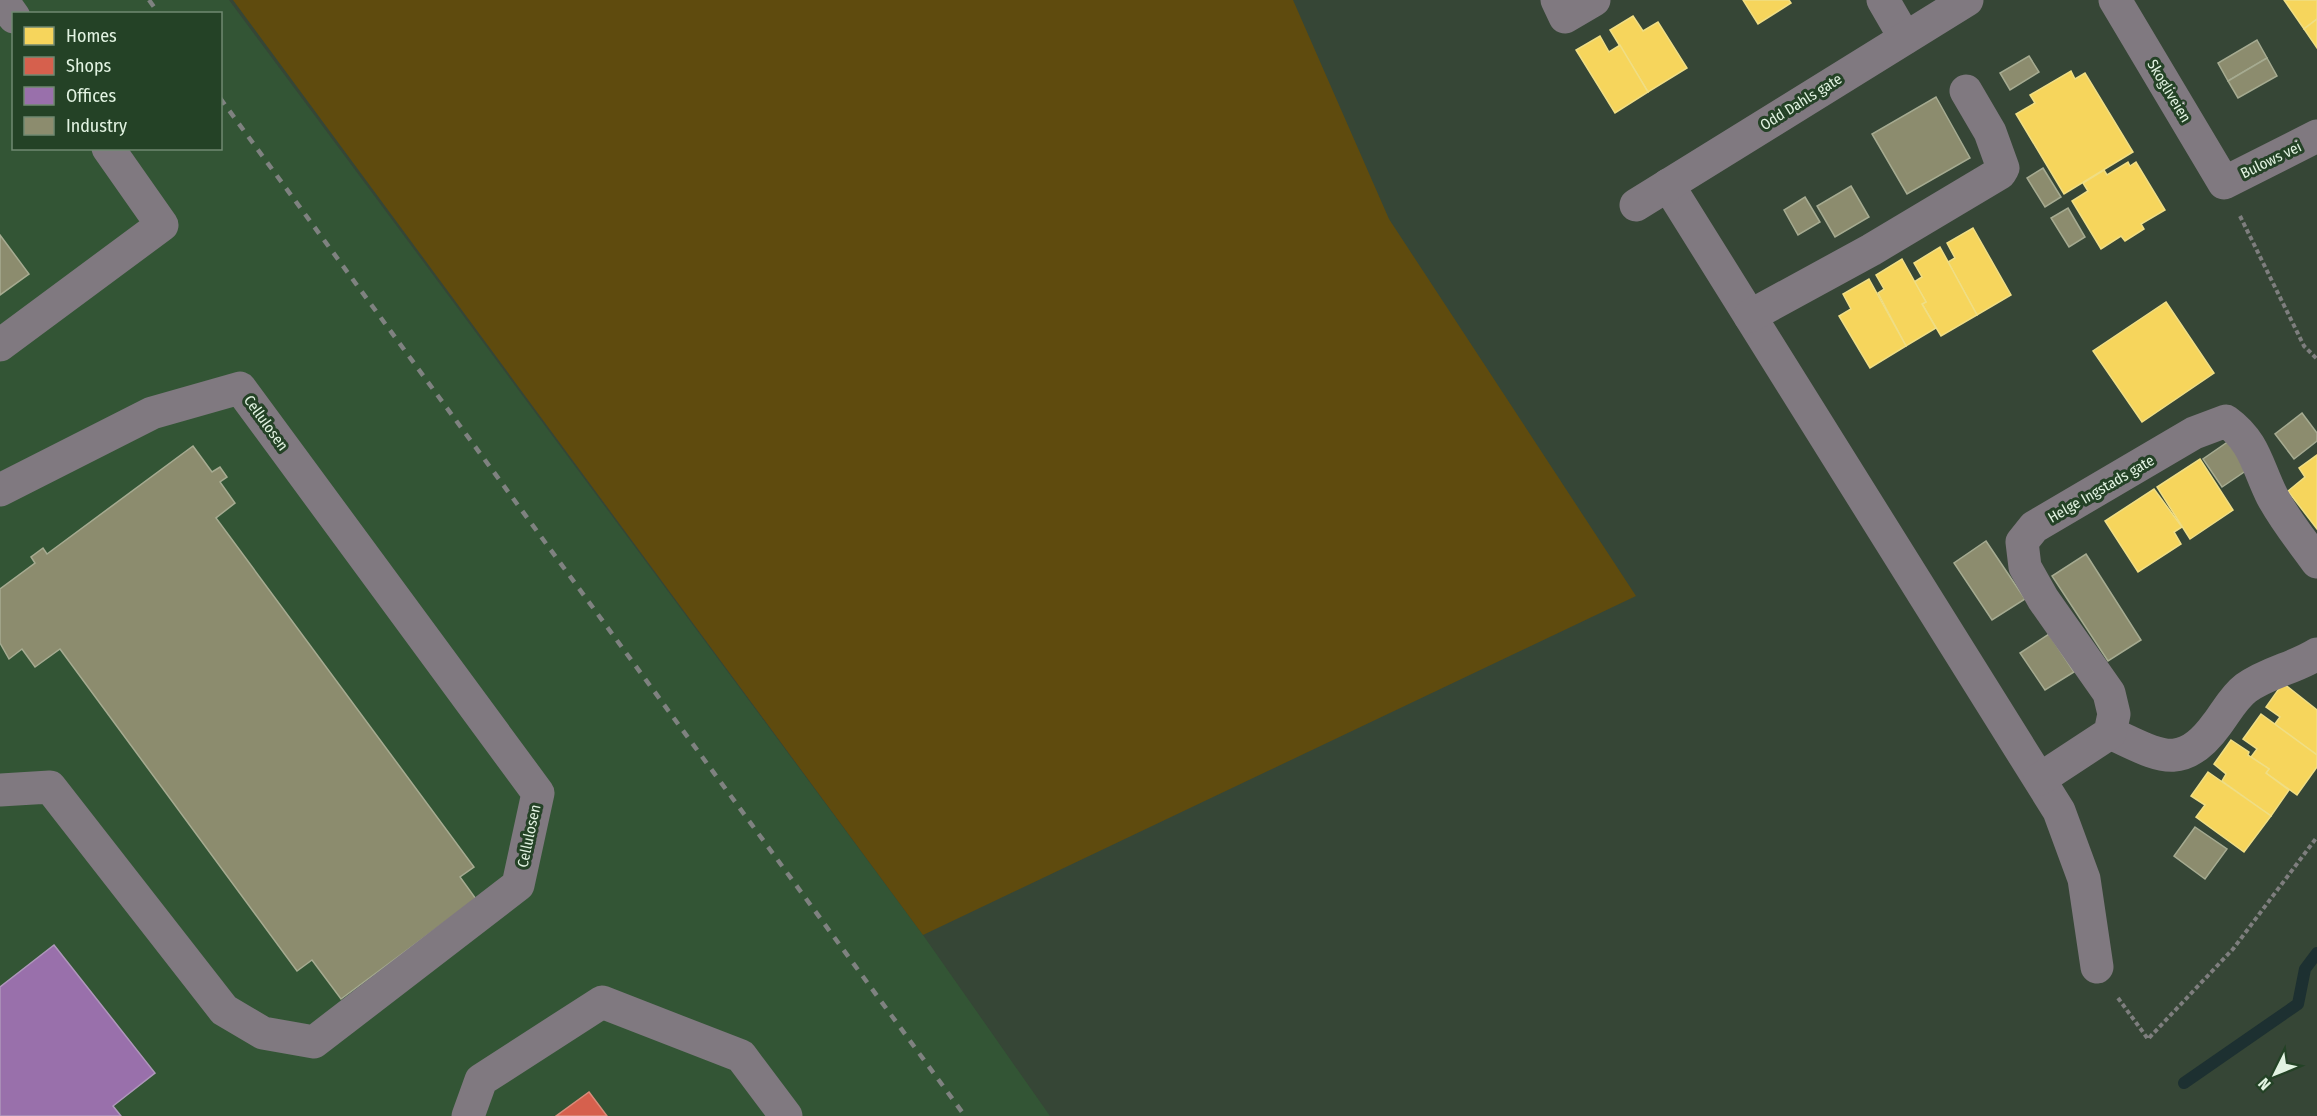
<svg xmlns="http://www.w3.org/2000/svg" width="2317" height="1116" viewBox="0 0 2317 1116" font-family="'Fira Sans Condensed',sans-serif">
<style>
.built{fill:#335535;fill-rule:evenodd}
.green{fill:#5f4b0e}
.homes{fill:#f6d55c;stroke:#f0de84;stroke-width:1.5}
.shops{fill:#d6604d;stroke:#da8c7a;stroke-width:1.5}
.offices{fill:#9970ab;stroke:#af97bc;stroke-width:1.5}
.industry{fill:#8c8c6e;stroke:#a6ab91;stroke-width:1.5}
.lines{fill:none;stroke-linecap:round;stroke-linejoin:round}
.stream{stroke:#1d3031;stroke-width:12}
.path{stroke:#7e7e7e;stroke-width:4;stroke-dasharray:4.5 3;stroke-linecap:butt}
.minor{stroke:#807980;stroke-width:33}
.rail{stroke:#7f8280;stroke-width:4.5;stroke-dasharray:8 8;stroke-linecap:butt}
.labels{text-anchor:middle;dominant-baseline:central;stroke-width:6;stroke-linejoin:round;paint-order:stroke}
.street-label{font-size:15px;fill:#e2f3e2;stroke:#244226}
</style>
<rect width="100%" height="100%" fill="#364636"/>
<path class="built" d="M0,0H229L923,935L1050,1116H0ZM14,14H220V148H14Z"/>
<path class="green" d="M233,0H1293L1389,219L1636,596L923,935Z"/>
<g class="homes">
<path d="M1743,0H1789L1791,3L1758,24Z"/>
<path d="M2284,0H2317V19L2304,29Z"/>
<path d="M1633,16L1643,31L1658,22L1687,68L1648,92L1610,30Z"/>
<path d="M2317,19V48L2304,29Z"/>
<path d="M1600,36L1609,52L1620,45L1648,92L1615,113L1576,50Z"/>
<path d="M2071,71L2075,79L2085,73L2133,152L2064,194L2016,114L2035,103L2030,95Z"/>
<path d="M2128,162L2130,166L2136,162L2165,210L2141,224L2144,229L2125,241L2121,236L2101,249L2072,201L2088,191L2083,183L2104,170L2107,175Z"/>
<path d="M1973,228L2011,295L1977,315L1948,262L1955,258L1947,243Z"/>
<path d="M1940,247L1977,315L1941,336L1922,304L1926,302L1914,282L1922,277L1914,263Z"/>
<path d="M1902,259L1926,302L1922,304L1936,328L1906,346L1878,293L1884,289L1876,275Z"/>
<path d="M1869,279L1906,346L1870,368L1839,316L1851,309L1843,294Z"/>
<path d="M2166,302L2214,373L2142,422L2093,351Z"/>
<path d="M2317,455V529L2288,491L2305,477L2299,468Z"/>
<path d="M2200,459L2233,510L2190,539L2157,487Z"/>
<path d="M2154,489L2182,527L2174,532L2181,544L2138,572L2105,521Z"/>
<path d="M2283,683L2317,710V755L2274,725L2280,717L2266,707Z"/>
<path d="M2261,714L2317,755V767L2297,795L2266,773L2269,769L2251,757L2257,749L2243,739Z"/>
<path d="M2231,740L2249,752L2248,755L2269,769L2266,773L2289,790L2271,816L2222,781L2226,774L2214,764Z"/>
<path d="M2208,772L2271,816L2244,852L2196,817L2205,805L2191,796Z"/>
</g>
<path class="shops" d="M589,1092L607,1116H556Z"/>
<path class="offices" d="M54,945L155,1073L113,1106L121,1116H0V987Z"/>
<g class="industry">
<path d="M2257,40L2267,58L2228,81L2218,63Z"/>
<path d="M2029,56L2039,72L2010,90L2000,73Z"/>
<path d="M2267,58L2277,76L2238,98L2228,81Z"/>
<path d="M1936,97L1970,158L1907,194L1872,134Z"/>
<path d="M2043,168L2061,197L2045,207L2027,178Z"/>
<path d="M1851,186L1869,217L1835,237L1817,206Z"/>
<path d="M1805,197L1820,222L1798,235L1784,210Z"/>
<path d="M2068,208L2085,237L2069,247L2051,218Z"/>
<path d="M0,235L29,274L0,295Z"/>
<path d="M2302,413L2317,433V441L2294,459L2275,434Z"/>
<path d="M2229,441L2247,470L2222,487L2203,459Z"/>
<path d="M193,446L212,472L220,467L227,477L220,482L235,503L216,518L474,867L460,877L476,899L341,999L312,960L297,971L60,649L35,667L22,649L9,659L0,643V589L35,563L31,557L43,548L47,554Z"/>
<path d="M1986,541L2025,599L1992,620L1954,563Z"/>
<path d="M2086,554L2141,640L2108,661L2052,576Z"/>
<path d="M2049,634L2074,672L2045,690L2020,653Z"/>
<path d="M2195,827L2227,849L2205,879L2174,856Z"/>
</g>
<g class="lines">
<path class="stream" d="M2184,1083L2298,1004L2305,969L2317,953"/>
<g class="path">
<path d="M2240,216L2304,346L2317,359"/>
<path d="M2118,998L2148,1039L2233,949L2317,837"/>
</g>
<g class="minor">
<path d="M2,0L14,17"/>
<path d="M1557,0L1565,17L1594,0"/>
<path d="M1883,0L1905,38"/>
<path d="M2115,0L2224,183L2317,136"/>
<path d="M1668,185L2059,811L2084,879L2097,967"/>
<path d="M1636,205L1967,0"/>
<path d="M1750,316L1871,250L2000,173L2003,168L1990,132L1966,91"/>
<path d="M0,345L162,225L108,148"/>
<path d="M0,490L152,413L240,388L538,793L518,885L314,1042L263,1033L224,1010L50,787L0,790"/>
<path d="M2110,733C2157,754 2181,774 2217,724C2226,712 2234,697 2246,688C2268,672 2295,668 2317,654"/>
<path d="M2040,779L2110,733L2114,714L2109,693L2043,599L2025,567L2022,542L2034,527L2194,433L2226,421C2255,442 2257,466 2272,496C2284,519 2302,541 2317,562"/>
<path d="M468,1116L481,1080L602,1002L741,1056L786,1116"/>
</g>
<g class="rail">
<path d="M149,0L159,14"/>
<path d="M220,98L965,1116"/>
</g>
</g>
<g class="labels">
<g class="street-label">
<text transform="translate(2169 91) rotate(59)">Skogliveien</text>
<text transform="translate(1801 102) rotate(-32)">Odd Dahls gate</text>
<text transform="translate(2271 160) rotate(-26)">Bulows vei</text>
<text transform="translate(266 423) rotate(54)">Cellulosen</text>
<text transform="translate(2101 489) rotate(-30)">Helge Ingstads gate</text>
<text transform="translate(529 836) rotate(-78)">Cellulosen</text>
</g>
</g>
<rect x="12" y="12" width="210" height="138" fill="#244226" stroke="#708971" stroke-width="1.5"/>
<rect x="24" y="27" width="30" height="18" fill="#f6d55c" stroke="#708971" stroke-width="1.5"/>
<text x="66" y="42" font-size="18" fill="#e2f3e2">Homes</text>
<rect x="24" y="57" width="30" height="18" fill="#d6604d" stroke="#708971" stroke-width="1.5"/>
<text x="66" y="72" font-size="18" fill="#e2f3e2">Shops</text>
<rect x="24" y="87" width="30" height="18" fill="#9970ab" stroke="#708971" stroke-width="1.5"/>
<text x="66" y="102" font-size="18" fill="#e2f3e2">Offices</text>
<rect x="24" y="117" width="30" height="18" fill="#8c8c6e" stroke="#708971" stroke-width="1.5"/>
<text x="66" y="132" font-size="18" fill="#e2f3e2">Industry</text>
<g transform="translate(2275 1074) rotate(227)" stroke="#244226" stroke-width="4.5" paint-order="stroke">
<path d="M0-4.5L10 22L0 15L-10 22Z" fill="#e2f3e2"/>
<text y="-9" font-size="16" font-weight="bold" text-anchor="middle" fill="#e2f3e2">N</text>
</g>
</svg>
